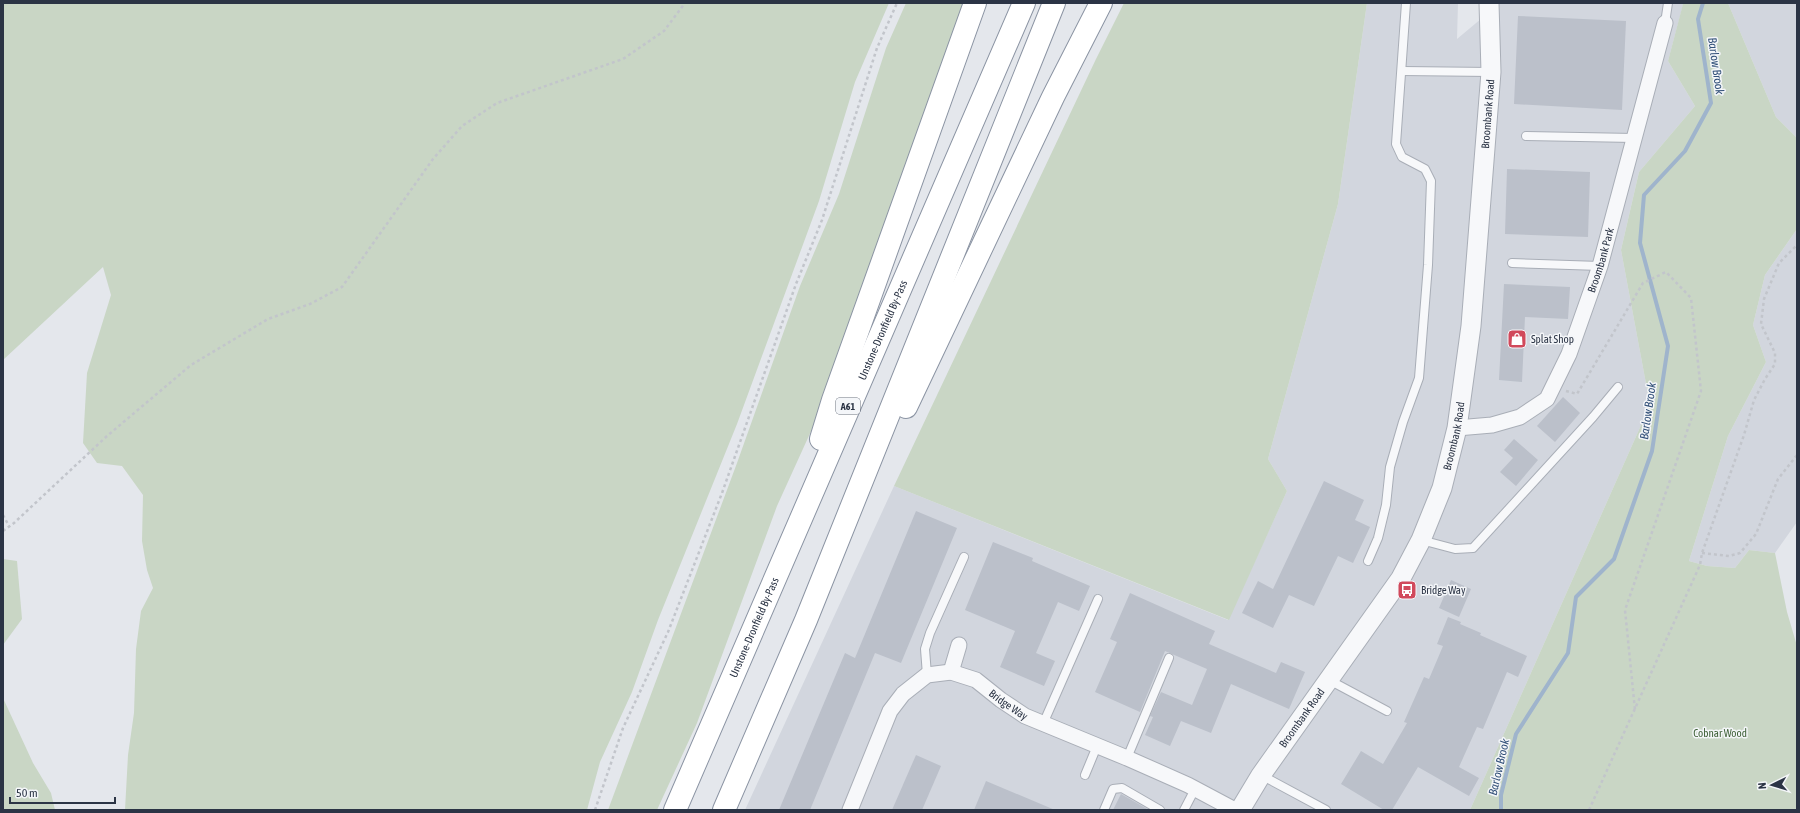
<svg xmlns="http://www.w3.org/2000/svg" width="1800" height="813" viewBox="0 0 1800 813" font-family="'Asap Condensed',sans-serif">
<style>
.built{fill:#d2d6de}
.green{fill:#c9d6c5}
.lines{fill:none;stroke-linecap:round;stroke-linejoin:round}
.stream{stroke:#9fb4cc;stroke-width:4}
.building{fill:#bbc0ca}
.service-casing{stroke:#a9aeb7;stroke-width:10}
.minor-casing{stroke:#a9aeb7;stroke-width:17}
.tertiary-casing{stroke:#a9aeb7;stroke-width:21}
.trunk-casing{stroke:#8b94a3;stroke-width:24}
.path{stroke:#c2c5cb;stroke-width:2.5;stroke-dasharray:3 3;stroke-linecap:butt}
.service{stroke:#f7f8fa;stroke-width:8}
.minor{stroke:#f7f8fa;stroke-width:15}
.tertiary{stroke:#f7f8fa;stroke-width:19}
.trunk{stroke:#fff;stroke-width:22}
.labels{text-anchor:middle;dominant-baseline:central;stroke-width:3;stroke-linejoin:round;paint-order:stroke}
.shield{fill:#f4f6f9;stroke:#676e7b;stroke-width:1}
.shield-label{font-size:10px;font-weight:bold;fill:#2b3445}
.street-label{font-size:11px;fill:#2b3445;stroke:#f4f6f9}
.poi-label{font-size:11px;fill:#2b3445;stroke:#f4f6f9;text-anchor:start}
.park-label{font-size:11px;fill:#3f6138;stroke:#f4f6f9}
.water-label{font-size:12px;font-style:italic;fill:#34527a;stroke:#f4f6f9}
</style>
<rect width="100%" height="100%" fill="#e4e7ec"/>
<g class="built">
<path d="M1367,3H1458L1457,39L1500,3H1693L1683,5L1668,61L1695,106L1639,172L1621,250L1650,405L1470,810H745L894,486L1228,620L1287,491L1268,459L1338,204Z"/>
<path d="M1728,3H1797V138L1776,117Z"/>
<path d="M1797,229V522L1775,553L1749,550L1735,568L1707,566L1689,561L1728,436L1766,362L1753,325L1765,275Z"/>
</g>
<g class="green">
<path d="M3,3H889L855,82L819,201L737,424L658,620L632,692L600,762L587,810H125L128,755L134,713L136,649L141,611L153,588L147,570L142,541L143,495L122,466L97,463L83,443L87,373L111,295L103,267L3,360Z"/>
<path d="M906,3H963L943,65L871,260L822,407L777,506L697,723L657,810H608L737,463L800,286L839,194L886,48Z"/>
<path d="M1124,3H1367L1338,204L1268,459L1287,491L1229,620L894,486L1096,59Z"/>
<path d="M1693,3H1728L1776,117L1797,138V229L1765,275L1753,325L1766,362L1728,436L1689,561L1707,566L1735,568L1749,550L1775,553L1787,612L1797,646V808L1796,810H1470L1650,405L1621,250L1639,172L1695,106L1668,61L1683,4Z"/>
<path d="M3,559L17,561L22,619L3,645Z"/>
<path d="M3,698L33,763L51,793L55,810H3Z"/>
</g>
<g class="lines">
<path class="stream" d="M1501,810V795L1516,734L1568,653L1576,597L1614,559L1652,451L1668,346L1640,243L1644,195L1685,151L1711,103L1698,19L1703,3"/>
</g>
<g class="building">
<path d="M1518,16L1626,21L1622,110L1514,104Z"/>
<path d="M1507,169L1590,172L1588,237L1505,234Z"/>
<path d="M1504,284L1570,287L1568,319L1525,317L1522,382L1499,380Z"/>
<path d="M1563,397L1580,413L1555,442L1537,426Z"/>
<path d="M1514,439L1538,460L1516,486L1500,472L1513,458L1504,450Z"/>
<path d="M1324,481L1364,500L1355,520L1370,527L1353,563L1338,556L1314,606L1289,595L1273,628L1242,613L1258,581L1273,589Z"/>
<path d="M916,511L957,528L901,663L875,653L810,810H779L845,653L855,658Z"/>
<path d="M993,542L1033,558L1032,561L1090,586L1079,611L1058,602L1036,653L1055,661L1044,686L1000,667L1015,631L965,610Z"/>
<path d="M1451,580L1471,589L1459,617L1439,608Z"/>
<path d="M1130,593L1215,631L1209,644L1276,673L1281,662L1305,672L1289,709L1231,684L1211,733L1181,721L1170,746L1145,735L1153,717L1150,716L1161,692L1192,705L1207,669L1165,651L1140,712L1095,692L1117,642L1110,639Z"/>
<path d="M1448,617L1461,622L1460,624L1481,633L1480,635L1527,656L1518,677L1507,672L1483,729L1477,727L1459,767L1479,778L1469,796L1418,767L1392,810H1384L1341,784L1361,751L1383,764L1407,723L1404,722L1424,677L1429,679L1443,646L1437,644Z"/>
<path d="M916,755L941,766L922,810H892Z"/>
<path d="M986,781L1055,810H974Z"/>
<path d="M1121,794L1149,810H1113Z"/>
</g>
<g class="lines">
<defs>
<g id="service">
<path d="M1665,23L1668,3"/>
<path d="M1402,71L1491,72"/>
<path d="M1526,136L1634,138"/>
<path d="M1512,263L1600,266"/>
<path d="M1421,540L1455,549L1473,548L1593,417L1618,387"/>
<path d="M1368,561L1378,538L1386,505L1390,467L1403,422L1419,378L1428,265L1431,181L1425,169L1402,157L1396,144L1406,3"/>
<path d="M927,675L925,649L930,633L964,557"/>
<path d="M1329,680L1387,711"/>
<path d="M1043,724L1098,599"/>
<path d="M1127,758L1169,658"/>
<path d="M1085,775L1097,746"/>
<path d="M1261,775L1326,810"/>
<path d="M1104,810L1113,789L1122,788L1160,810"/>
<path d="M1184,810L1195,789"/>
</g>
<g id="minor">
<path id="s1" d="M1457,428L1492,425L1520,417L1547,399L1569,354L1600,266L1665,23"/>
<path d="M951,672L959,645"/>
<path id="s2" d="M850,810L890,711L903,694L927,675L951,672L976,680L1001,700L1025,716L1127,758L1188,785L1235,810"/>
</g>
<g id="tertiary">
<path id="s3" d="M1240,810L1261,775L1401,578L1421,540L1442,488L1457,428L1471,326L1491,72L1489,3"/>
</g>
<g id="trunk">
<path d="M906,407L1053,97L1101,3"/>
<path d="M821,439L833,400L975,3"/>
<path id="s4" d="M675,810L1024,3"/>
<path d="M724,810L806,620L1054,3"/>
</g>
</defs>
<use href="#service" class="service-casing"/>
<use href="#minor" class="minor-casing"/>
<use href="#tertiary" class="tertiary-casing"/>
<use href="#trunk" class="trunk-casing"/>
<g class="path">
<path d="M1566,391L1577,394L1643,283L1666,272L1691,298L1701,391L1625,610L1635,710"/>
<path d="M3,515L9,526"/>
<path d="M3,531L14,523L107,436L191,365L268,319L310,304L342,287L433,159L462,126L497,103L623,59L664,31L685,3"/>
<path d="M1702,553L1729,556L1740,553L1756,534L1778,479L1797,455"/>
<path d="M595,810L623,728L668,632L722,493L796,284L822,220L877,48L897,3"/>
<path d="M1589,810L1700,565L1702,553L1744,435L1754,400L1765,379L1775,364V353L1761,324L1764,299L1779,263L1797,245"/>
</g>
<use href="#service" class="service"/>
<use href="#minor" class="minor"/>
<use href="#tertiary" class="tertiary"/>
<use href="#trunk" class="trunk"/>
</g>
<defs>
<symbol id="shop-square" viewBox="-11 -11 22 22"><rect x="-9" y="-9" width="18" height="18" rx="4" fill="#d1495b" stroke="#f4f6f9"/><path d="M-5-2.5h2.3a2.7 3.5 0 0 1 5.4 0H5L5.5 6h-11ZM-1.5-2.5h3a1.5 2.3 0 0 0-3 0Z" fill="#fff"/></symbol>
<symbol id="bus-square" viewBox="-11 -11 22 22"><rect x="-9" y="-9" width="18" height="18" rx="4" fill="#d1495b" stroke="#f4f6f9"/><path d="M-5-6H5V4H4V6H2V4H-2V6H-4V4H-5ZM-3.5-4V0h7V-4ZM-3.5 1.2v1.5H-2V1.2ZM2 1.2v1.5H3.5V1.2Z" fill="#fff"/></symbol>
</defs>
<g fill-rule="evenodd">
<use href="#shop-square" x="1506" y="328" width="22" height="22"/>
<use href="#bus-square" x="1396" y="579" width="22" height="22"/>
</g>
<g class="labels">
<rect class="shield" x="836" y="398" width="24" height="16" rx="3"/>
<g class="shield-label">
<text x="848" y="406">A61</text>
</g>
<g class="street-label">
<text stroke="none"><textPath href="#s3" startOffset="759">Broombank Road</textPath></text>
<text stroke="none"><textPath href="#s1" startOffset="246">Broombank Park</textPath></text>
<text stroke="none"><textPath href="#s4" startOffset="523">Unstone-Dronfield By-Pass</textPath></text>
<text stroke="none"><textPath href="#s3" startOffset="435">Broombank Road</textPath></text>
<text stroke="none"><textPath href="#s4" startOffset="199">Unstone-Dronfield By-Pass</textPath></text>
<text stroke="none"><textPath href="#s2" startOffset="250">Bridge Way</textPath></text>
<text stroke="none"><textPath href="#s3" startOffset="111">Broombank Road</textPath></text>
</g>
<g class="poi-label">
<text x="1531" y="339">Splat Shop</text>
<text x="1421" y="590">Bridge Way</text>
</g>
<g class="park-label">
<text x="1720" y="733">Cobnar Wood</text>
</g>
<g class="water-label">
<text transform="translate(1716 66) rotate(82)">Barlow Brook</text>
<text transform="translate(1648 411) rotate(-82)">Barlow Brook</text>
<text transform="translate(1499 767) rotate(-77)">Barlow Brook</text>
</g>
</g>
<rect width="1800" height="813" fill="none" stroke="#2b3445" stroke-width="8"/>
<g transform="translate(1772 785) rotate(265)" stroke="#f4f6f9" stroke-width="3" paint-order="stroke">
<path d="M0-3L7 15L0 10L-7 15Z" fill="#2b3445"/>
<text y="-6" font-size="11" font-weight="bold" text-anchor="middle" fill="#2b3445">N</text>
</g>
<path d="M10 797v6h105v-6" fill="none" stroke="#2b3445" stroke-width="2"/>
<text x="16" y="797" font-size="12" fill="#2b3445" stroke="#f4f6f9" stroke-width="3" paint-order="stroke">50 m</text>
</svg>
